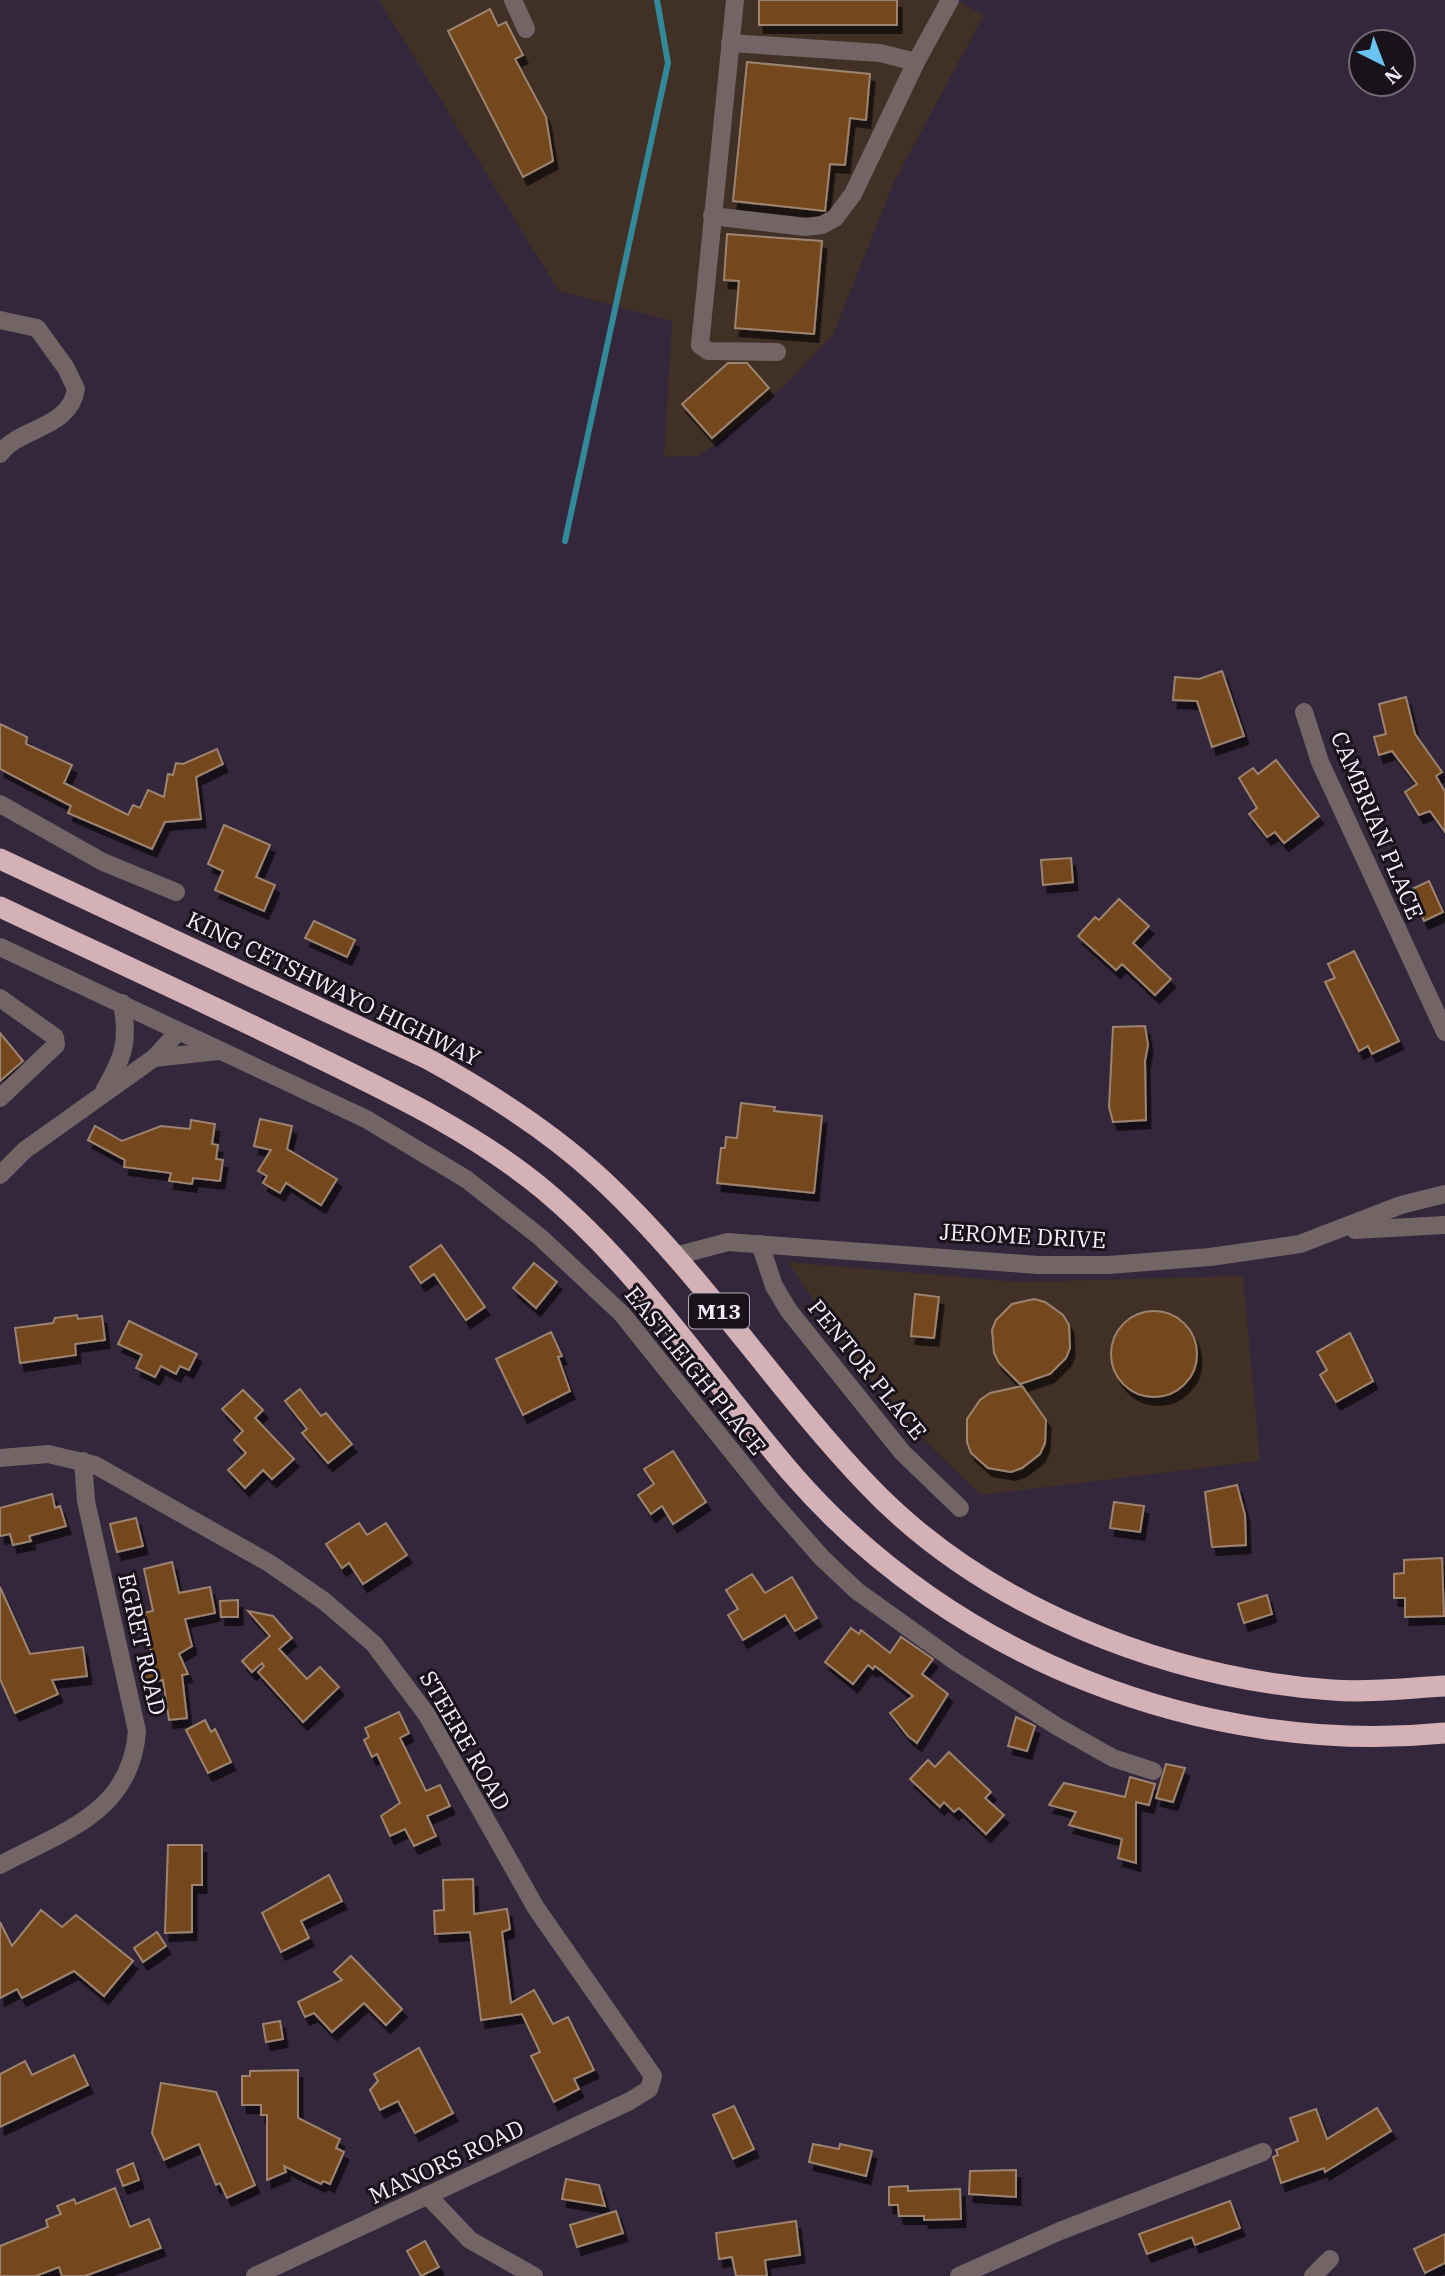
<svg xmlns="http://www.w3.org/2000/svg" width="1445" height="2276" viewBox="0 0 1445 2276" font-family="'IBM Plex Serif',serif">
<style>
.industrial{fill:#403025}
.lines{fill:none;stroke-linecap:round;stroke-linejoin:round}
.stream{stroke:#318999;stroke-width:6}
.building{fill:#74461b;stroke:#9c8471;stroke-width:2;filter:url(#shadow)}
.minor{stroke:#736466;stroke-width:18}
.highway{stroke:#d3b1b6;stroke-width:21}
.labels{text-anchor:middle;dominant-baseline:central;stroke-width:6;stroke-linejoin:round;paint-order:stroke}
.shield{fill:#18121b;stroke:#b5adb9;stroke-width:2}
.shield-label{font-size:21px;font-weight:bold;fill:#f8effd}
.street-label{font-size:23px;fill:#f8effd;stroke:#18121b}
</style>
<defs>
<filter id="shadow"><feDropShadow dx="4.5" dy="8" stdDeviation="0" flood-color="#0009"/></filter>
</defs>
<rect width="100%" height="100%" fill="#34273b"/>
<g class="industrial">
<path d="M379,0H955L984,15L894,182L833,335L783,387L700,456L664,457L672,321L559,291Z"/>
<path d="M788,1262L1018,1282L1243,1276L1260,1461L981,1495L930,1446L850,1355Z"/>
</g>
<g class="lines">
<path class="stream" d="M565,541L668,63L657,0"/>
</g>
<g class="building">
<rect x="759" y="0" width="138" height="25"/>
<path d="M490,9L498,26L506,22L523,55L515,59L546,117L553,161L523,177L448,31Z"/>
<path d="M747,62L870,74L866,120L850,118L845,165L830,164L825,211L733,201Z"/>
<path d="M727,234L822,241L814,334L735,328L739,281L724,280Z"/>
<path d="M728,363H747L769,388L712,438L682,404Z"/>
<path d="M1222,671L1244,736L1212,747L1197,701L1173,700L1175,677L1199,679Z"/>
<path d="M1406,697L1415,734L1442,772L1436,776L1445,792V832L1430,811L1419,815L1405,792L1417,784L1392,751L1379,755L1374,737L1386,734L1379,704Z"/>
<path d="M0,724L27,737L26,744L72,765L64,783L128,815L133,805L140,808L148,790L164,797L168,774L173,775L176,763L183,764L217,749L223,764L196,777L201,819L165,822L152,849L68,813L71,806L0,769Z"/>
<path d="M1276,760L1319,816L1284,843L1275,832L1267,837L1249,814L1257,808L1239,778L1253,768L1258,774Z"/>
<path d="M224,825L270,845L256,877L275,885L264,911L215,890L223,871L208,864Z"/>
<path d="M1071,858L1073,882L1043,885L1041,860Z"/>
<path d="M1429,881L1443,912L1424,921L1410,890Z"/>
<path d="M1119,899L1149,926L1133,943L1171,979L1155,995L1122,964L1116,970L1078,936L1095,917L1099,920Z"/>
<path d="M314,921L355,940L347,957L305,938Z"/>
<path d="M1354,951L1399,1041L1372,1054L1368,1046L1359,1051L1325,982L1335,978L1328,964Z"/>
<path d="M1145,1026L1148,1045L1145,1061L1146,1120L1113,1122L1109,1107L1113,1027Z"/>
<path d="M0,1033L23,1061L0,1081Z"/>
<path d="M741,1103L775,1107L774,1111L822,1116L814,1193L717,1183L721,1148H725L726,1137L737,1138Z"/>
<path d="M260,1119L292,1126L287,1149L337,1179L321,1205L286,1183L280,1193L263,1183L267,1176L258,1171L271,1150L254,1146Z"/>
<path d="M191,1120L215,1124L212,1144L218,1145L216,1159L223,1160L220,1181L193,1178L192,1184L169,1181L171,1173L124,1167L125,1160L88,1140L95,1126L122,1141L161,1126L190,1129Z"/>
<path d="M441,1245L485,1307L466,1320L434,1274L421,1283L410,1267Z"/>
<path d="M534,1263L557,1282L536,1308L513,1288Z"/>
<path d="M915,1294L939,1297L934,1338L911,1336Z"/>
<path d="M1034,1299L1045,1302L1063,1315L1069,1325L1070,1348L1066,1358L1050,1374L1020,1384L999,1363L994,1353L992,1330L996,1320L1012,1304Z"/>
<circle cx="1154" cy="1354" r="43"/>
<path d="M77,1315L78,1319L102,1316L105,1340L75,1344L76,1355L20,1363L15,1328L53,1323L55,1318Z"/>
<path d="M129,1321L197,1354L189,1370L180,1366L176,1374L161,1366L155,1377L136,1368L142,1355L118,1344Z"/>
<path d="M551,1332L562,1356L558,1357L570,1391L523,1415L496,1359Z"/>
<path d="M1350,1333L1373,1381L1336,1402L1320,1375L1327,1370L1317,1352Z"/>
<path d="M1022,1386L1046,1420L1045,1443L1040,1454L1022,1468L1011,1472L988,1468L971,1453L967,1442V1419L980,1400L990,1393Z"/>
<path d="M300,1389L321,1416L326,1413L352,1444L328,1463L302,1433L307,1429L285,1401Z"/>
<path d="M243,1390L263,1410L255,1418L294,1459L272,1479L263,1470L245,1488L228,1470L246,1453L234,1440L243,1431L222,1409Z"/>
<path d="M673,1451L706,1502L673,1524L662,1506L651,1514L638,1495L654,1484L644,1469Z"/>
<path d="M1237,1485L1245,1515L1246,1545L1212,1547L1205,1492Z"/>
<path d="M52,1494L55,1508L60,1506L66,1526L29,1536L31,1541L13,1545L10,1534L0,1536V1508Z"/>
<path d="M1114,1502L1144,1506L1140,1532L1110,1528Z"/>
<path d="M136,1518L143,1546L117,1552L110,1524Z"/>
<path d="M359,1523L367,1535L386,1523L407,1555L363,1584L349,1563L342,1568L326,1544Z"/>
<path d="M1442,1558L1444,1616L1405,1617V1598H1394V1574L1404,1573V1560Z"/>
<path d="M172,1562L179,1593L210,1587L215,1613L185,1619L192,1646L179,1654L188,1674L182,1675L187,1718L169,1720L163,1680L146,1684L140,1659L152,1656L142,1613L153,1611L144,1569Z"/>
<path d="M752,1574L765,1593L792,1577L817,1618L795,1631L785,1615L743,1640L728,1615L738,1609L726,1590Z"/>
<path d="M0,1587L30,1654L83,1647L87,1676L52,1680L58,1694L15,1713L0,1679Z"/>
<path d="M1267,1595L1272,1614L1244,1623L1238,1604Z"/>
<path d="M238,1600V1617H221L220,1601Z"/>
<path d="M248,1611L273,1616L292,1638L279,1649L307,1679L320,1667L339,1687L303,1722L258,1672L264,1666L262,1663L252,1672L242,1661L270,1636Z"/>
<path d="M851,1628L859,1634L861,1630L890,1653L901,1637L933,1659L922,1674L948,1694L917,1743L908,1736L890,1713L913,1696L875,1666L873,1669L868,1665L853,1684L825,1662Z"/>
<path d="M399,1712L409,1733L400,1738L426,1791L440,1785L450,1806L427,1816L436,1836L414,1846L405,1829L390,1836L381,1816L400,1803L377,1754L372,1757L364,1740L369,1737L365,1728Z"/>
<path d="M1016,1717L1035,1726L1027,1751L1008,1746Z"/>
<path d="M205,1720L211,1732L215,1729L231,1762L208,1773L186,1730Z"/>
<path d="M949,1752L991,1792L985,1798L1004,1815L986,1834L959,1808L954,1812L944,1802L940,1807L910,1779L928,1760L935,1767Z"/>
<path d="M1166,1764L1185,1768L1173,1802L1156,1798Z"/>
<path d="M1130,1777L1155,1784L1149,1805L1136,1802V1863L1118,1858L1122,1839L1069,1825L1076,1812L1049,1805L1064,1783L1125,1797Z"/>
<path d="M168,1845H202V1885H192V1932L165,1933Z"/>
<path d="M329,1875L342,1901L301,1921L309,1938L281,1952L262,1913Z"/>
<path d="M473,1879L474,1914L507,1909L510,1929L502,1932L511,2003L534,1990L553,2024L568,2017L594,2070L574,2079L579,2089L554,2102L531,2056L540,2052L522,2014L481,2020L470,1932L435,1934L434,1911L444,1910L443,1880Z"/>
<path d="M41,1910L62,1927L76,1915L133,1961L104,1996L74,1971L22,1998L17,1989L0,1998V1922L12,1946Z"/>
<path d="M157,1932L166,1946L143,1962L134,1948Z"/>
<path d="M351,1956L402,2009L386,2025L364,2003L332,2032L314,2013L305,2017L298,2002L342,1980L334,1972Z"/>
<path d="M280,2021L283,2039L266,2042L263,2024Z"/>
<path d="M419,2048L453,2113L415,2133L398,2101L380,2110L370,2090L378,2081L374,2074Z"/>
<path d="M74,2055L88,2085L0,2127V2074L25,2061L32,2075Z"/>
<path d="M298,2070V2118L340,2139L336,2148L344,2152L330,2184L323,2181L321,2184L284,2166L286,2172L267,2180V2115H261V2105H242V2076H250V2071Z"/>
<path d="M161,2083L216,2092L255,2185L227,2198L220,2183L216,2185L199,2144L164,2160L152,2133Z"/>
<path d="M734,2106L754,2149L733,2159L713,2115Z"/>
<path d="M1377,2108L1391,2131L1325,2172L1324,2168L1281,2183L1273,2157L1278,2155L1276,2150L1298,2141L1290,2118L1316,2109L1327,2139Z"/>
<path d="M813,2144L839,2149L840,2144L872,2151L866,2176L809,2162Z"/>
<path d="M133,2163L139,2180L123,2186L117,2170Z"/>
<path d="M1016,2170V2197L969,2194L970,2171Z"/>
<path d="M566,2179L599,2185L605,2206L562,2199Z"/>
<path d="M908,2186V2191L960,2189L961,2219L924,2220V2216H899L898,2205H889V2187Z"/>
<path d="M115,2188L130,2227L149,2219L161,2248L85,2276H62L59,2267L36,2276H0V2246L48,2227L46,2220L61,2214L57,2206L74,2199L76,2204Z"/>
<path d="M1230,2201L1240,2228L1195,2245L1192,2237L1147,2254L1139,2234Z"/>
<path d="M616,2211L623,2233L577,2247L570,2225Z"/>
<path d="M796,2221L800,2255L765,2260L767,2276H736L732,2257L719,2259L716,2233Z"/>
<path d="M1445,2234V2263L1425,2273L1414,2249Z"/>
<path d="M425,2241L439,2267L421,2276L407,2251Z"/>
</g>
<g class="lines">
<g class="minor">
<path d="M513,0L526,29"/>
<path d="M735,0L700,345L708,351L777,352"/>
<path d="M730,43L880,53L916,62"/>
<path d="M712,216L805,227L822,225L835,218L853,194L916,62L950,0"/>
<path d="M0,320L37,328L66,368L76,389C70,429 19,427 0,454"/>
<path d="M1304,712L1320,762L1445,1032"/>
<path d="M0,804L103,862L176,892"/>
<path d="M0,947L366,1119L466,1179L540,1237L622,1314L771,1500L822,1558L857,1591L956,1662L1058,1727L1113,1758L1153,1771"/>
<path d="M0,998L55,1037L56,1045L0,1098"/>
<path d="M154,1058L218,1051"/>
<path d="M105,1089C124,1056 129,1041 122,1003"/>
<path d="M0,1175L25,1150L154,1058L178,1032"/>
<path d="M1355,1230L1445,1225"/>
<path d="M760,1244L774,1286L789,1311L902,1452L960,1508"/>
<path d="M675,1256L728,1242L1038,1265H1109L1210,1257L1300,1244L1401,1205L1445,1194"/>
<path d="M0,1458L48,1454L95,1465L269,1563L324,1601L374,1644L427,1715L536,1908L653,2076L649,2089L630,2101L255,2276"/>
<path d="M0,1865C63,1831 131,1813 137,1731L86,1501L83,1461"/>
<path d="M429,2197L470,2240L534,2276"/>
<path d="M959,2276L1060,2231L1263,2152"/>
<path d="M1313,2276L1330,2259"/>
</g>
<g class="highway">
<path d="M0,859L428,1059C488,1092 547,1129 598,1176C698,1268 773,1385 866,1483C983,1607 1165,1678 1332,1690C1369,1693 1408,1688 1445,1686"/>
<path d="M0,907C102,955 204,1002 305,1051C387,1091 473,1131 544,1190C641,1271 711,1380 794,1476C953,1658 1205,1757 1445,1733"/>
</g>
</g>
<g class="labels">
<rect class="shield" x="689" y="1293.5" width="60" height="35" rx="5"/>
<g class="shield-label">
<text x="719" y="1311">M13</text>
</g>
<g class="street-label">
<text transform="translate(1378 825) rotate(67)">CAMBRIAN PLACE</text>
<text transform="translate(334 988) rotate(26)">KING CETSHWAYO HIGHWAY</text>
<text transform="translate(1023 1235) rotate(3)">JEROME DRIVE</text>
<text transform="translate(868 1369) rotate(51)">PENTOR PLACE</text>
<text transform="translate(696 1370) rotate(51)">EASTLEIGH PLACE</text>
<text transform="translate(143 1644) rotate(77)">EGRET ROAD</text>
<text transform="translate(466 1740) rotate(60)">STEERE ROAD</text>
<text transform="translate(446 2161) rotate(-25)">MANORS ROAD</text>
</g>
</g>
<g transform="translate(1382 63) rotate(138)"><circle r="33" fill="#18121b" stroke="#726a75" stroke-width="2"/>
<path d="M0-5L12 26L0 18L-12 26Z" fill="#69c4f1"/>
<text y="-10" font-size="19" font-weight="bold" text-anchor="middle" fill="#f8effd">N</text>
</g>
</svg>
